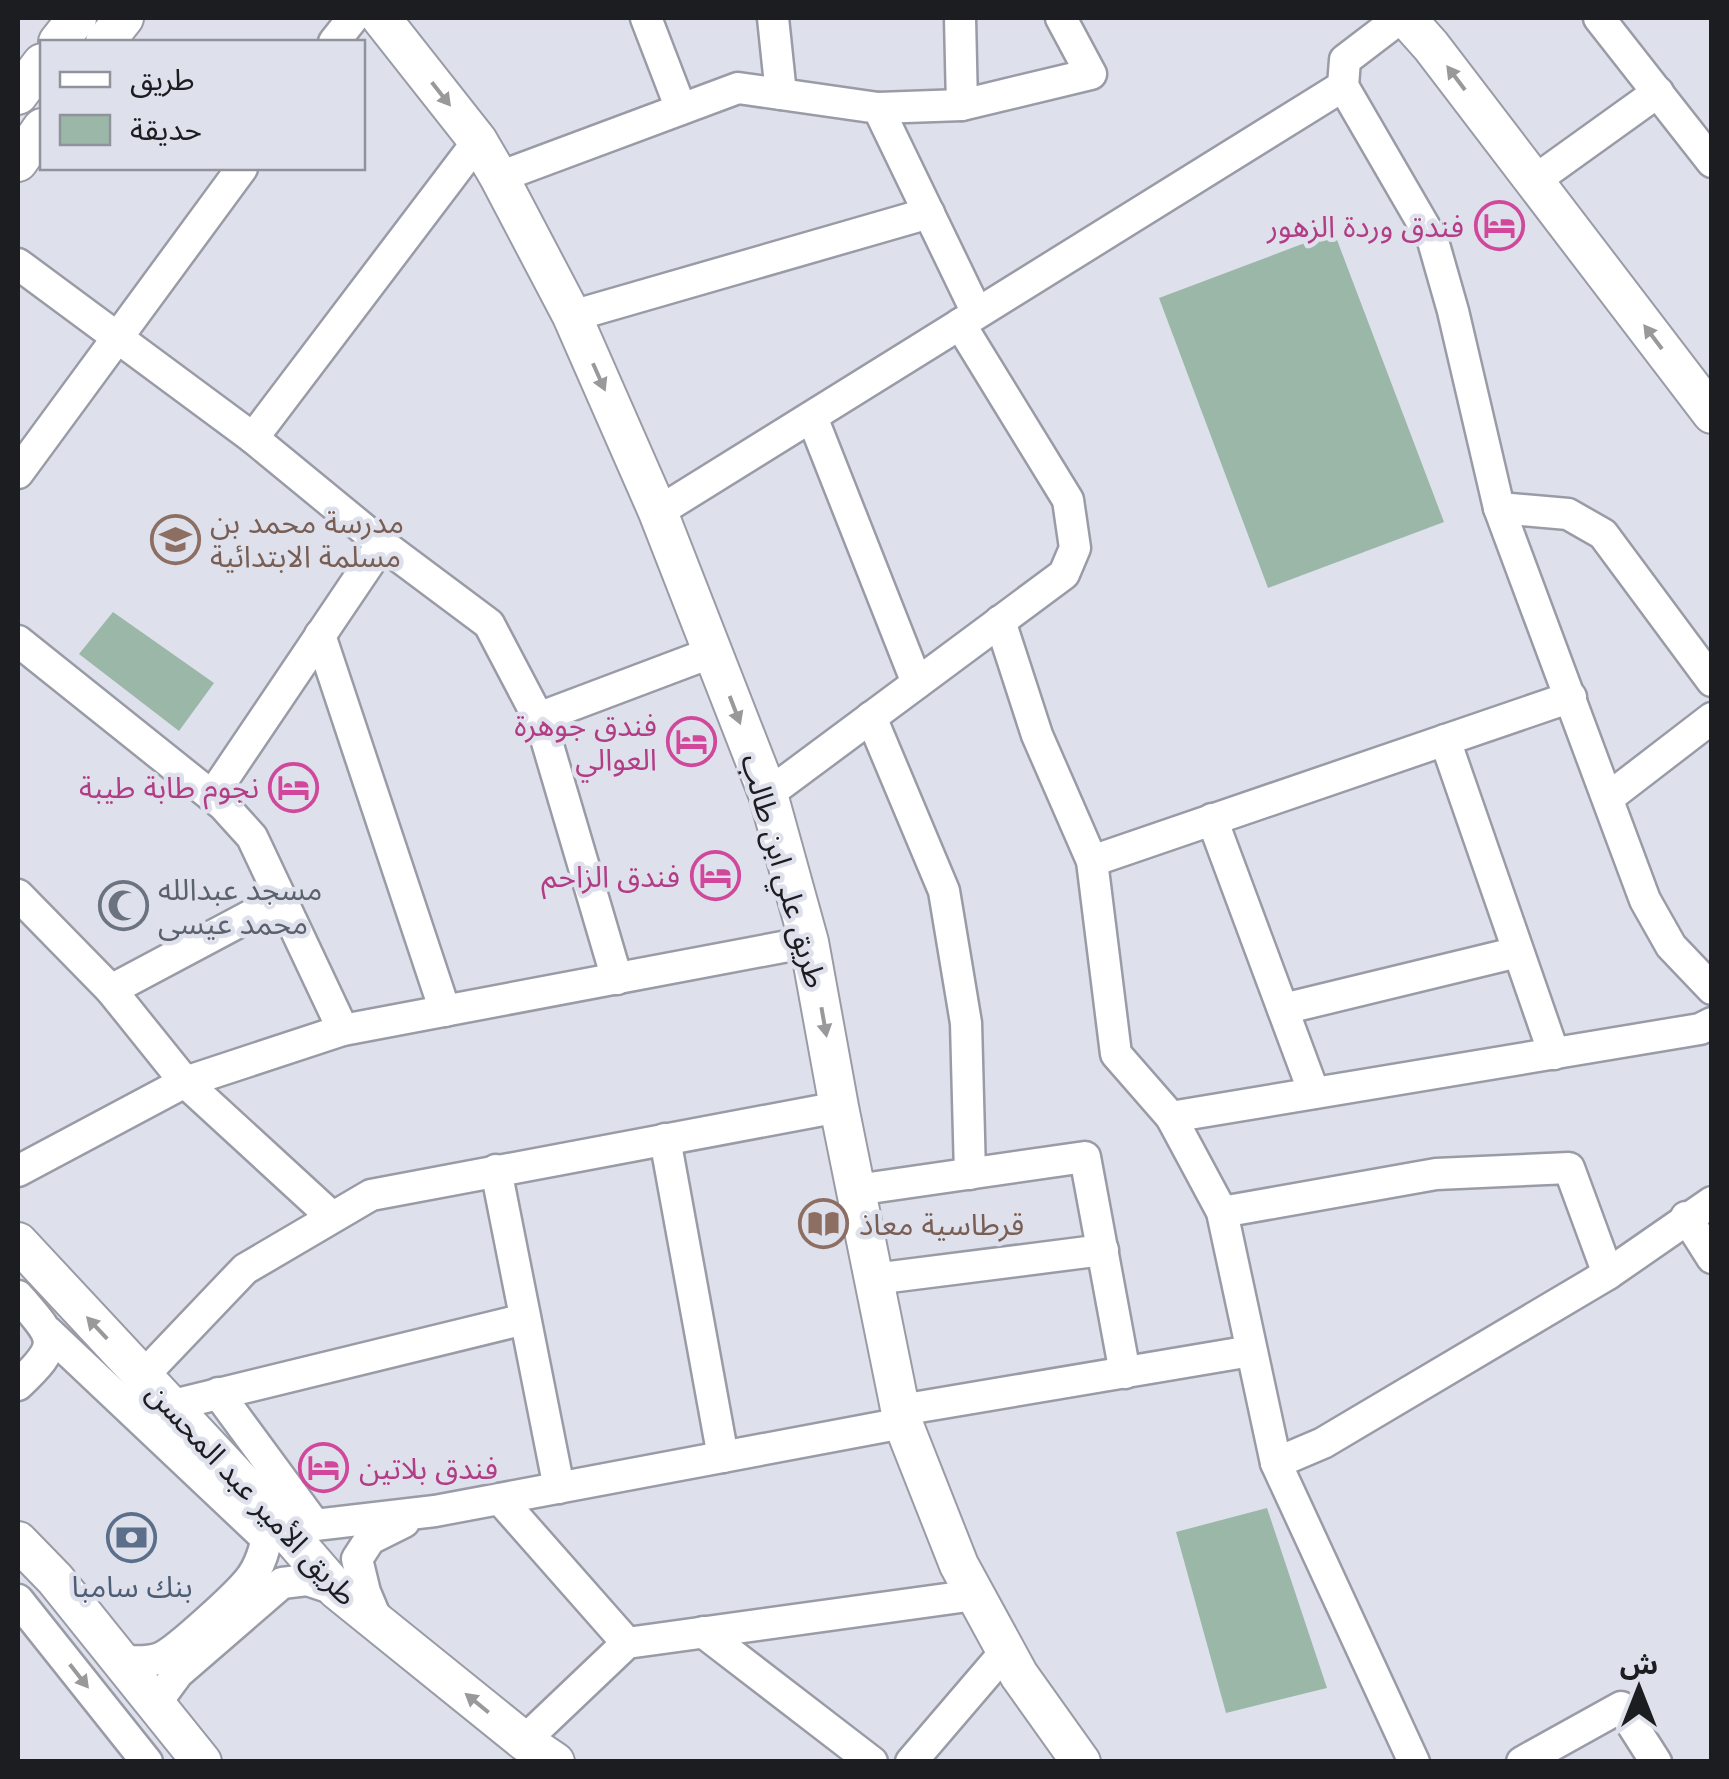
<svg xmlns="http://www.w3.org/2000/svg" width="1729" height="1779" viewBox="0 0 1729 1779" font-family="Poppins,'Noto Sans Arabic',sans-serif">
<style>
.park{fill:#9bb7a8}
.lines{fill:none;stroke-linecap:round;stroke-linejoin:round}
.minor-casing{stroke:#999ba6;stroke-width:35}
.major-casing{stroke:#999ba6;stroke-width:42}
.minor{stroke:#fff;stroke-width:30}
.major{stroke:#fff;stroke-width:38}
.oneway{fill:#99999b}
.labels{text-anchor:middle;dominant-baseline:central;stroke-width:9;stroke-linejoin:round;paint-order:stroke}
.hotel-label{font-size:30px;fill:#b23c85;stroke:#dee1ec;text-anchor:end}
.education-label{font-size:30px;fill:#785e54;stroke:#dee1ec;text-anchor:start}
.street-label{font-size:30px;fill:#1c1d21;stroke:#dee1ec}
.worship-label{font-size:30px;fill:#5b616d;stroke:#dee1ec;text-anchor:start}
.service-label{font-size:30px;fill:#4e5e75;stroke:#dee1ec}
</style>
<rect width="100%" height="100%" fill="#dee1ec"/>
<g class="park">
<path d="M1334,232L1444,522L1268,588L1159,298Z"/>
<path d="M113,612L214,683L179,731L79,654Z"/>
<path d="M1267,1508L1327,1688L1226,1713L1176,1532Z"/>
</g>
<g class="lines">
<defs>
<g id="minor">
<path d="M646,18L681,109"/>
<path d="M773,18L781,94"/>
<path d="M960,18L962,105"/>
<path d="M1599,18L1712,162"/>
<path d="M334,42L353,18"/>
<path d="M1343,86L1433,241L1453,311L1499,508L1645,900L1671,946L1712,989"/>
<path d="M878,108L962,105L1091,74L1061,18"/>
<path d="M499,177L738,88L878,108L977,313"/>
<path d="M1534,181L1658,92"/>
<path d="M18,264L253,438L382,544L489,624L542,725L617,979"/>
<path d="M572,316L929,213"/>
<path d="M812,417L917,683"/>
<path d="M253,438L478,141"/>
<path d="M18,473L242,168"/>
<path d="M1499,508L1568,514L1603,534L1712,681"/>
<path d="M658,512L1343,86L1345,60L1400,18"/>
<path d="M1000,621L1037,735L1092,861L1116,1054L1171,1117L1222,1212L1276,1463L1414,1762"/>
<path d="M320,635L445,1011"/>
<path d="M18,641L223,805L252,837L343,1030"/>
<path d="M871,717L944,891L966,1023L970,1174"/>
<path d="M538,718L713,652"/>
<path d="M1445,740L1554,1054"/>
<path d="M768,794L1064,574L1075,548L1068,500L960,324"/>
<path d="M212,796L382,544"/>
<path d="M1608,798L1712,718"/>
<path d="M1212,819L1314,1093"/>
<path d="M1092,861L1571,697"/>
<path d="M18,895L111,990L185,1082L332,1217"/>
<path d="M111,990L282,899"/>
<path d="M1283,1009L1518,952"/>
<path d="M1171,1117L1700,1029L1712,1023"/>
<path d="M665,1139L723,1457"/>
<path d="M496,1170L559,1488"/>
<path d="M18,1171L185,1082L343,1030L809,942"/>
<path d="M856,1190L1085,1157L1125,1373"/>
<path d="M1222,1212L1436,1174L1569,1168L1608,1274"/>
<path d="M1686,1217L1712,1258"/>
<path d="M874,1279L1103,1250"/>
<path d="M18,1296C56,1340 62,1343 18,1385"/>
<path d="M48,1332L267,1539"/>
<path d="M142,1377L245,1269L371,1195L839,1107"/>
<path d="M218,1393L315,1525"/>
<path d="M169,1406L525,1319"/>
<path d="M901,1410L1251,1351"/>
<path d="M1276,1463L1323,1443L1608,1274L1712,1202"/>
<path d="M500,1499L627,1643"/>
<path d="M266,1508L315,1525L435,1511L903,1423"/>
<path d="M18,1600L147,1762"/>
<path d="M378,1623L365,1592L357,1559L370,1539L404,1522"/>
<path d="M703,1632L872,1762"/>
<path d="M121,1661C135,1661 147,1663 160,1658C176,1652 238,1594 249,1580C263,1563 266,1541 271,1521"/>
<path d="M156,1703L178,1673L282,1583L307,1580L337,1590"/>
<path d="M524,1741L627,1643L975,1595"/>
<path d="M911,1762L1006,1651"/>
<path d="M1522,1762L1621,1707L1656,1762"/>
</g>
<g id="major">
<path d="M381,18L478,141L499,177L572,316L658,512L768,794L809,942L839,1107L903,1423L959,1565L1019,1675L1081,1762"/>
<path d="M1406,18L1431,46L1712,414"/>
<path d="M58,42L77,18"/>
<path d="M105,42L124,18"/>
<path d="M18,95L42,63"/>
<path d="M18,162L42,128"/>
<path d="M18,1242L266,1508L337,1590L524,1741L555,1762"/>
<path d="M18,1541L55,1579L202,1762"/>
</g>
</defs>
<use href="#minor" class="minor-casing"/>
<use href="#major" class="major-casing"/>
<use href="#minor" class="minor"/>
<use href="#major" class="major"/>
</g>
<defs><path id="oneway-solid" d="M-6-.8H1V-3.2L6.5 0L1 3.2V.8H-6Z" transform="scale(2.5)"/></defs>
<g class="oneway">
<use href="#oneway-solid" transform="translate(1456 78) rotate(-127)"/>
<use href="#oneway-solid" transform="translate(441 94) rotate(52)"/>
<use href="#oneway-solid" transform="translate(1653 337) rotate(-127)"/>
<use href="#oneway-solid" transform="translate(599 377) rotate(66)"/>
<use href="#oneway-solid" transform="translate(735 710) rotate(69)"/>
<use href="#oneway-solid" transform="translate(824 1022) rotate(80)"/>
<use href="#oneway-solid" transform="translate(97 1328) rotate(-133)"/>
<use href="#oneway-solid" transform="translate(79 1676) rotate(52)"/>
<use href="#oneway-solid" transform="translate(477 1703) rotate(-141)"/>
</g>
<defs>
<symbol id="hotel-ring" viewBox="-11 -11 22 22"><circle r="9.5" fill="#dee1ec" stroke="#d1479c" stroke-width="1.5"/><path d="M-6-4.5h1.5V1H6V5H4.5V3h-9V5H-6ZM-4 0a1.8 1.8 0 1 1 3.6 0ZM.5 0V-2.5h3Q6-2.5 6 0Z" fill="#d1479c"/></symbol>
<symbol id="school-ring" viewBox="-11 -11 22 22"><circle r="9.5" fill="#dee1ec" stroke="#8d6e63" stroke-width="1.5"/><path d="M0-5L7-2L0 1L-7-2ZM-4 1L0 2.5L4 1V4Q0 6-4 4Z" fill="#8d6e63"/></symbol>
<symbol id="mosque-ring" viewBox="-11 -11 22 22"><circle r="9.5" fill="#dee1ec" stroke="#6b7280" stroke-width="1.5"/><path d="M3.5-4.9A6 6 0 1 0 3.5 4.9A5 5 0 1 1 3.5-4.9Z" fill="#6b7280"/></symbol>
<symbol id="library-ring" viewBox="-11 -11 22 22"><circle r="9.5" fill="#dee1ec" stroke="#8d6e63" stroke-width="1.5"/><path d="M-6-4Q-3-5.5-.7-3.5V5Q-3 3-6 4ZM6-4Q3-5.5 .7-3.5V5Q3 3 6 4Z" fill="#8d6e63"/></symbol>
<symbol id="bank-ring" viewBox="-11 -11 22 22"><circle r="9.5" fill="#dee1ec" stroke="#5c6f8a" stroke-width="1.5"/><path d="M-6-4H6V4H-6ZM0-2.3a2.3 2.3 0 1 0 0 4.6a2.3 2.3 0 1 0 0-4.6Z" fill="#5c6f8a"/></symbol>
</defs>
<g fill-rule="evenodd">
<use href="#hotel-ring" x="1472" y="198" width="55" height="55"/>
<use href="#school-ring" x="148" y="512" width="55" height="55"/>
<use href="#hotel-ring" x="664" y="714" width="55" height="55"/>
<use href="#hotel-ring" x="266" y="760" width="55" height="55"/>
<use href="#hotel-ring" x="688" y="848" width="55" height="55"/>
<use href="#mosque-ring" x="96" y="878" width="55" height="55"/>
<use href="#library-ring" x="796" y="1196" width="55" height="55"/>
<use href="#hotel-ring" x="296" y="1440" width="55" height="55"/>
<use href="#bank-ring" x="104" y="1510" width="55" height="55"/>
</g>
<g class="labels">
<g class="hotel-label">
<text x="1464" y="226">فندق وردة الزهور</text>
<text x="657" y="725">فندق جوهرة<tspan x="657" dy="34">العوالي</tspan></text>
<text x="259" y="787">نجوم طابة طيبة</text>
<text x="680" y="876">فندق الزاحم</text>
<text x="359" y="1468" text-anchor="start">فندق بلاتين</text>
</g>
<g class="education-label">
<text x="210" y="522">مدرسة محمد بن<tspan x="210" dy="34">مسلمة الابتدائية</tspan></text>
<text x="859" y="1224">قرطاسية معاذ</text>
</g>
<g class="street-label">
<text transform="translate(784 871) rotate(74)">طريق علي ابن طالب</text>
<text transform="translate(252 1494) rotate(47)">طريق الأمير عبد المحسن</text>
</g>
<g class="worship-label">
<text x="158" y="889">مسجد عبدالله<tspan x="158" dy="34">محمد عيسى</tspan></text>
</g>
<g class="service-label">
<text x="132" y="1586">بنك سامبا</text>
</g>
</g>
<rect width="1729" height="1779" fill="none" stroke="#1c1d21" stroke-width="40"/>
<rect x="40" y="40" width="325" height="130" fill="#dee1ec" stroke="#90939b" stroke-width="2.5"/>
<rect x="60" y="72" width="50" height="15" fill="#ffffff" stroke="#90939b" stroke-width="2.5"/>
<text x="130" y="90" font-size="30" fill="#1c1d21">طريق</text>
<rect x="60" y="115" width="50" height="30" fill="#9bb7a8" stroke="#90939b" stroke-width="2.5"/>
<text x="130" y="140" font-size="30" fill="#1c1d21">حديقة</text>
<g transform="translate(1639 1689)" stroke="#dee1ec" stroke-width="8" paint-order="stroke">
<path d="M0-8L18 38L0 25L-18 38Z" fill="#1c1d21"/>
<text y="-15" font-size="28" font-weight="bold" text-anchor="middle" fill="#1c1d21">ش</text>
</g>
</svg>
